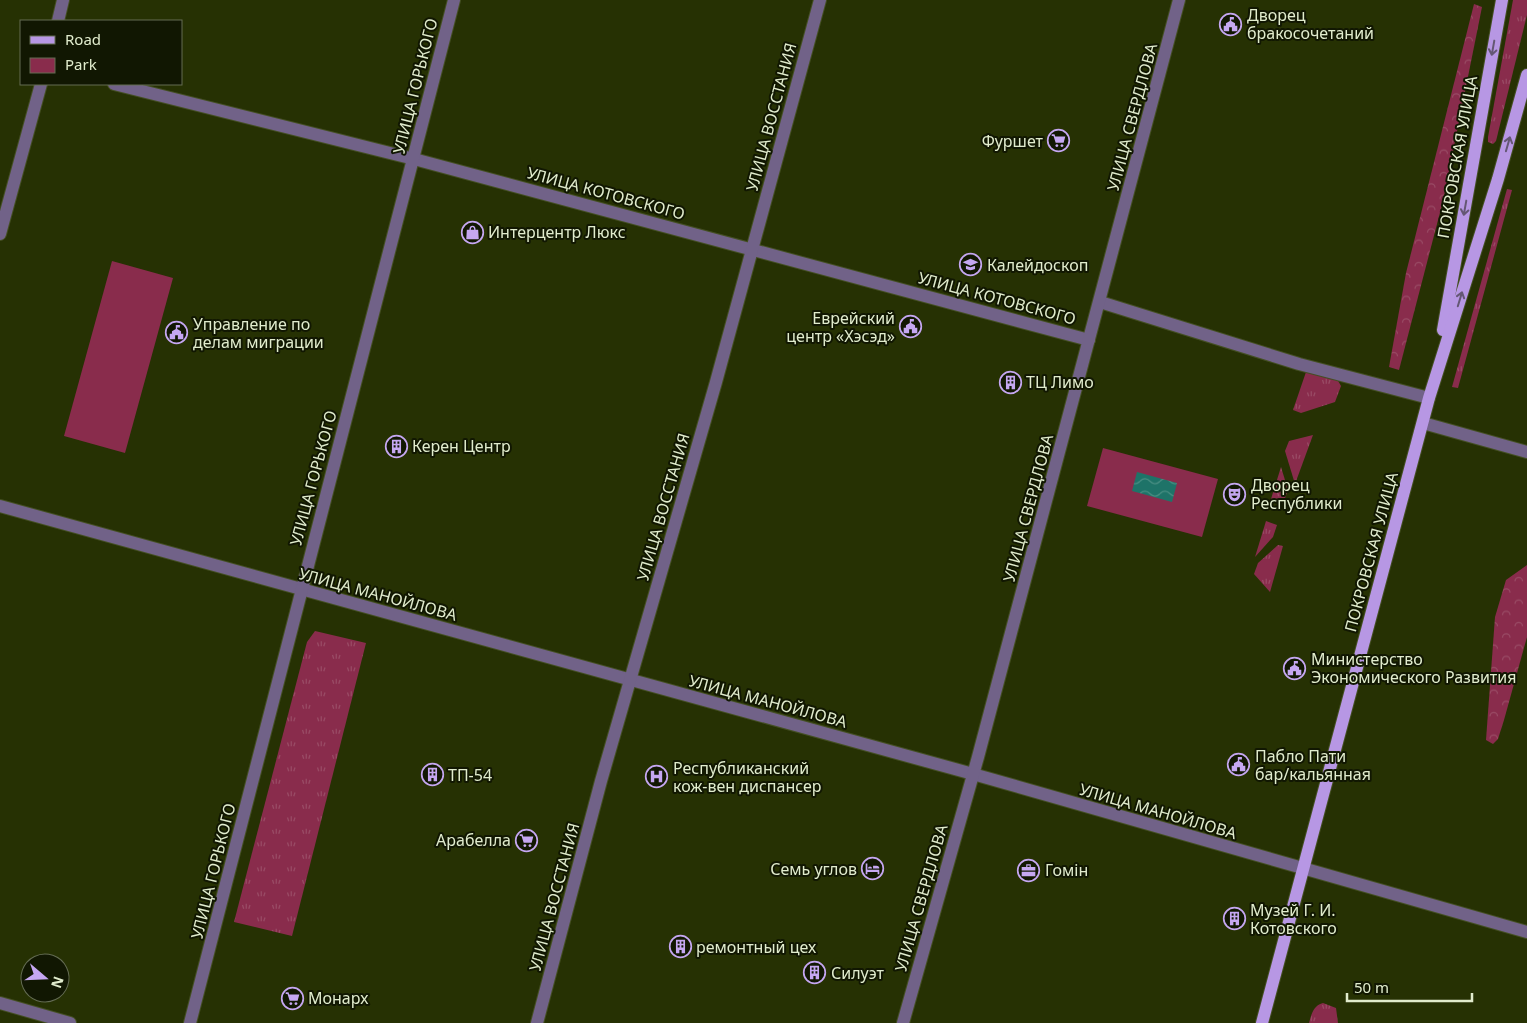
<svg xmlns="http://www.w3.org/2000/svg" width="1527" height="1023" viewBox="0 0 1527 1023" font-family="'Noto Sans',sans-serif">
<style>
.grass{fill:url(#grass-tufts)}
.forest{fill:url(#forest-crowns)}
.green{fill:#892c4c}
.water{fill:url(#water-waves)}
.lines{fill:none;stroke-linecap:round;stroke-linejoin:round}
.minor-casing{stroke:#444f23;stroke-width:14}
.major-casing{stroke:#444f23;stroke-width:14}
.minor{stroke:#716288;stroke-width:12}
.major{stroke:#b797e4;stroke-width:12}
.oneway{stroke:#645773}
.labels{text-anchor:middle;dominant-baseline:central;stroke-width:4;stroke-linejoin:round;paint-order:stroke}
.poi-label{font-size:16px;fill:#e1eccd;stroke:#111702;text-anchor:start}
.street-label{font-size:16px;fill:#e1eccd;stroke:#111702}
</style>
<defs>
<pattern id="grass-tufts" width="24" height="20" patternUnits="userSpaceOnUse" patternTransform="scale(1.25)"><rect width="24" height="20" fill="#892c4c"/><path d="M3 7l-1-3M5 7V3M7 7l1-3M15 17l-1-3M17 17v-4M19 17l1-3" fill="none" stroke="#994b65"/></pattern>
<pattern id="forest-crowns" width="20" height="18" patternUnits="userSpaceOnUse" patternTransform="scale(1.25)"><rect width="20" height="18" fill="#892c4c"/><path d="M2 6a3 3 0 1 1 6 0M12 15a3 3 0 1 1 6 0" fill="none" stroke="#994b65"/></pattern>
<pattern id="water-waves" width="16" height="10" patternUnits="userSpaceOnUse" patternTransform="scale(1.25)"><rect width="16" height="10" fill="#1e7368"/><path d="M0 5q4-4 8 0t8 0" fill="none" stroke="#498e83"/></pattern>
</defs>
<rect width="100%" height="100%" fill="#263103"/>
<g class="grass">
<path d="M1513,0H1527V15L1496,141L1493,144L1488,142V137Z"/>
<path d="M1507,189L1512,190L1458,388L1452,387Z"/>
<path d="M1306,372L1337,379L1341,386L1335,402L1301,413L1293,410Z"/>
<path d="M1313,435L1295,484L1285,451L1289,441Z"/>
<path d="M1281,467L1288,490L1283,504L1271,499Z"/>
<path d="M1266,521L1277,525L1273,537L1255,557Z"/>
<path d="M1278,545L1283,546L1270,592L1254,574L1258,563Z"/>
<path d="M315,631L366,643L292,936L234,922L307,642Z"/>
<path d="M1323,1003L1336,1008L1338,1023H1309C1312,1013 1313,1006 1323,1003Z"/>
</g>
<g class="forest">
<path d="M1474,4L1482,7L1443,201L1399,370L1389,367L1406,273Z"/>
<path d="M1527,565V637L1504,720L1498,739L1493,744L1486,740L1495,617L1506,580Z"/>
</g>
<g class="green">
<path d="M112,261L173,278L125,453L64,436Z"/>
<path d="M1103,448L1218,479L1202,537L1087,506Z"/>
</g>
<path class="water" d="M1137,472L1177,483L1172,502L1132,491Z"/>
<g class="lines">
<defs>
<g id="minor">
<path d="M58,21L63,0"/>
<path d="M114,84L414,159L1089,340"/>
<path d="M0,234L41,84"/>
<path d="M1100,302L1299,364L1429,398"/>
<path d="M1423,423L1527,452"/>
<path d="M0,506L973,774L1527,932"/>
<path d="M0,1003L70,1023"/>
<path d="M190,1023L454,0"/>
<path d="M537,1023L601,781L716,382L820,0"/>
<path d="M903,1023L978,757L1179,0"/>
</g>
<g id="major">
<path d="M1443,330L1502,0"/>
<path d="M1262,1023L1429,398L1498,179L1527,75"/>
</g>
</defs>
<use href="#minor" class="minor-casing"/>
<use href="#major" class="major-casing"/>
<use href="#minor" class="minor"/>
<use href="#major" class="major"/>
</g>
<defs><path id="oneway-shaft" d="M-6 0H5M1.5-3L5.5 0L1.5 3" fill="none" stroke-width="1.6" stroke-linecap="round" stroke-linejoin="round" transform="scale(1.25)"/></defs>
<g class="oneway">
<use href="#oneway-shaft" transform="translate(1493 48) rotate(100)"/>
<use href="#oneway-shaft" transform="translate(1508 144) rotate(-74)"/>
<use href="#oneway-shaft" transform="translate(1465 208) rotate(100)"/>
<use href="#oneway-shaft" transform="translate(1460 299) rotate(-73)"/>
</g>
<defs>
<symbol id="civic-ring" viewBox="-11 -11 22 22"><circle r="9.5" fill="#111702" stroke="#c5a7f1" stroke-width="1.5"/><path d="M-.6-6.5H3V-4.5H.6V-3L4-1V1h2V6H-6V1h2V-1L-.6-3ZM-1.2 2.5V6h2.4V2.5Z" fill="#c5a7f1"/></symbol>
<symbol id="supermarket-ring" viewBox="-11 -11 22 22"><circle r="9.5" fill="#111702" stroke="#c5a7f1" stroke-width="1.5"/><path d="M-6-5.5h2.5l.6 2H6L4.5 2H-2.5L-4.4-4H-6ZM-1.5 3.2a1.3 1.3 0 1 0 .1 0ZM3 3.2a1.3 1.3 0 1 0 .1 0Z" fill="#c5a7f1"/></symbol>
<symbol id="shop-ring" viewBox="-11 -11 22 22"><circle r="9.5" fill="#111702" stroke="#c5a7f1" stroke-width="1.5"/><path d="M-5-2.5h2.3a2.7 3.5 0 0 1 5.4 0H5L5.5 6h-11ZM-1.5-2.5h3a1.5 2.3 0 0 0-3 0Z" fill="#c5a7f1"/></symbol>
<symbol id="school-ring" viewBox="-11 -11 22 22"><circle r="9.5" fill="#111702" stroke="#c5a7f1" stroke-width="1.5"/><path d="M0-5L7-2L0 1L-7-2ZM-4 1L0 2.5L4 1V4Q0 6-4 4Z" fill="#c5a7f1"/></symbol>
<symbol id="building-ring" viewBox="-11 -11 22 22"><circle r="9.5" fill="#111702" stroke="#c5a7f1" stroke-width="1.5"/><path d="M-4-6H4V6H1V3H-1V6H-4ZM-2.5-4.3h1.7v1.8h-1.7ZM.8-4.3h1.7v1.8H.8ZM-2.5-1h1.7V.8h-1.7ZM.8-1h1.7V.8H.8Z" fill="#c5a7f1"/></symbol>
<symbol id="theatre-ring" viewBox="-11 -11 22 22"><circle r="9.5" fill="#111702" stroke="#c5a7f1" stroke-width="1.5"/><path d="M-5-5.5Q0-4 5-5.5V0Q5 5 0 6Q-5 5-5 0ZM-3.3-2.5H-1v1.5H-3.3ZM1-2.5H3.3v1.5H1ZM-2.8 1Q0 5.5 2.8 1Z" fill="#c5a7f1"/></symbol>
<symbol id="hospital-ring" viewBox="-11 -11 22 22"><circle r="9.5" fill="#111702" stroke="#c5a7f1" stroke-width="1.5"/><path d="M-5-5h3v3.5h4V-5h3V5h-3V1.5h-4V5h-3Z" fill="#c5a7f1"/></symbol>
<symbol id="hotel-ring" viewBox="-11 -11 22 22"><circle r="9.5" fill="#111702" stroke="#c5a7f1" stroke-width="1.5"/><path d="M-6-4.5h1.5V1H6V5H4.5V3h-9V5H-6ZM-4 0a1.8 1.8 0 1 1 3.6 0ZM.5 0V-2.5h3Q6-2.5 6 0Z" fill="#c5a7f1"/></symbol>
<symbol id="office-ring" viewBox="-11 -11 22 22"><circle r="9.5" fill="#111702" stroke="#c5a7f1" stroke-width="1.5"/><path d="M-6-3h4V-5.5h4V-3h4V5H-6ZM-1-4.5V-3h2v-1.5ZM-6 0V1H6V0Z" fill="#c5a7f1"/></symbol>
</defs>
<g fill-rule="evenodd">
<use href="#civic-ring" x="1218" y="12" width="25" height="25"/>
<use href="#supermarket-ring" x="1046" y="128" width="25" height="25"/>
<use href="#shop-ring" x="460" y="220" width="25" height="25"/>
<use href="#school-ring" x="958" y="252" width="25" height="25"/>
<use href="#civic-ring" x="898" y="314" width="25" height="25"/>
<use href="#civic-ring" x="164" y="320" width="25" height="25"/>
<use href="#building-ring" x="998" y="370" width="25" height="25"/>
<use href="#building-ring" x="384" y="434" width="25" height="25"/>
<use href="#theatre-ring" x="1222" y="482" width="25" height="25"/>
<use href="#civic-ring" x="1282" y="656" width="25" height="25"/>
<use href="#civic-ring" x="1226" y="752" width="25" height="25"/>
<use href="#building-ring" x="420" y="762" width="25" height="25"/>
<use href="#hospital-ring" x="644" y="764" width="25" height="25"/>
<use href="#supermarket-ring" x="514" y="828" width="25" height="25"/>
<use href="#hotel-ring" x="860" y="856" width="25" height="25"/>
<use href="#office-ring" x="1016" y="858" width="25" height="25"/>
<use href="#building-ring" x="1222" y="906" width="25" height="25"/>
<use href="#building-ring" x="668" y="934" width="25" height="25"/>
<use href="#building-ring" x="802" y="960" width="25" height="25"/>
<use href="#supermarket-ring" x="280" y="986" width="25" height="25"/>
</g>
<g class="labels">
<g class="poi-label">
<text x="1247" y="15">Дворец<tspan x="1247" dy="18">бракосочетаний</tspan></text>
<text x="1043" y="141" text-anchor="end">Фуршет</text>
<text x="488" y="232">Интерцентр Люкс</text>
<text x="987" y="265">Калейдоскоп</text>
<text x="895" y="318" text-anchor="end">Еврейский<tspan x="895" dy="18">центр «Хэсэд»</tspan></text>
<text x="193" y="324">Управление по<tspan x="193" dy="18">делам миграции</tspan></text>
<text x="1026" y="382">ТЦ Лимо</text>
<text x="412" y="446">Керен Центр</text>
<text x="1251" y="485">Дворец<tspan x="1251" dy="18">Республики</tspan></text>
<text x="1311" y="659">Министерство<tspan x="1311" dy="18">Экономического Развития</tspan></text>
<text x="1255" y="756">Пабло Пати<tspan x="1255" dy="18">бар/кальянная</tspan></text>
<text x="673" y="768">Республиканский<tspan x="673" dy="18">кож-вен диспансер</tspan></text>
<text x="448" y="775">ТП-54</text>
<text x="511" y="840" text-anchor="end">Арабелла</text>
<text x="857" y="869" text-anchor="end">Семь углов</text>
<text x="1045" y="870">Гомiн</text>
<text x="1250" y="910">Музей Г. И.<tspan x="1250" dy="18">Котовского</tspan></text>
<text x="696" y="947">ремонтный цех</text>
<text x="831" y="973">Силуэт</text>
<text x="308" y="998">Монарх</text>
</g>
<g class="street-label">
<text transform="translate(415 86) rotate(-76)">УЛИЦА ГОРЬКОГО</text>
<text transform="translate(771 117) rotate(-75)">УЛИЦА ВОССТАНИЯ</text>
<text transform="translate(1132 117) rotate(-75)">УЛИЦА СВЕРДЛОВА</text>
<text transform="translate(1457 157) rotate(-80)">ПОКРОВСКАЯ УЛИЦА</text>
<text transform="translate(606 193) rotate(15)">УЛИЦА КОТОВСКОГО</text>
<text transform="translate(997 298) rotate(15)">УЛИЦА КОТОВСКОГО</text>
<text transform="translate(313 478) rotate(-75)">УЛИЦА ГОРЬКОГО</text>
<text transform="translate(663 507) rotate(-74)">УЛИЦА ВОССТАНИЯ</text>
<text transform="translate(1028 508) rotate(-75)">УЛИЦА СВЕРДЛОВА</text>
<text transform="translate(1371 552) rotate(-75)">ПОКРОВСКАЯ УЛИЦА</text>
<text transform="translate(378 594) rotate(15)">УЛИЦА МАНОЙЛОВА</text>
<text transform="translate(768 701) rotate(15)">УЛИЦА МАНОЙЛОВА</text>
<text transform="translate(1158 811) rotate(16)">УЛИЦА МАНОЙЛОВА</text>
<text transform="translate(213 871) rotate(-76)">УЛИЦА ГОРЬКОГО</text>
<text transform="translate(554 897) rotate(-75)">УЛИЦА ВОССТАНИЯ</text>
<text transform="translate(921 898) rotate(-74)">УЛИЦА СВЕРДЛОВА</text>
</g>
</g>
<rect x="20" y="20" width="162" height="65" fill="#111702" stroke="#646c53"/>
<rect x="30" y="36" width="25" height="8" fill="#b797e4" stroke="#646c53"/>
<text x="65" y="45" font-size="15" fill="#e1eccd">Road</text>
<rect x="30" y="58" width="25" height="15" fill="#892c4c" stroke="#646c53"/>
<text x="65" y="70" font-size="15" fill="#e1eccd">Park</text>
<g transform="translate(45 978) rotate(109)"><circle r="24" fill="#111702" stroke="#646c53"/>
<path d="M0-4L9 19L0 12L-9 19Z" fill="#c5a7f1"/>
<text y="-8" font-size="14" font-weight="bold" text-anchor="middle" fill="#e1eccd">N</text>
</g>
<path d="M1347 993v8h125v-8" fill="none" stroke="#e1eccd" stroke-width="2.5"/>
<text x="1354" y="993" font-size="15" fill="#e1eccd" stroke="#111702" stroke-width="4" paint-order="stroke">50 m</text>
</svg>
